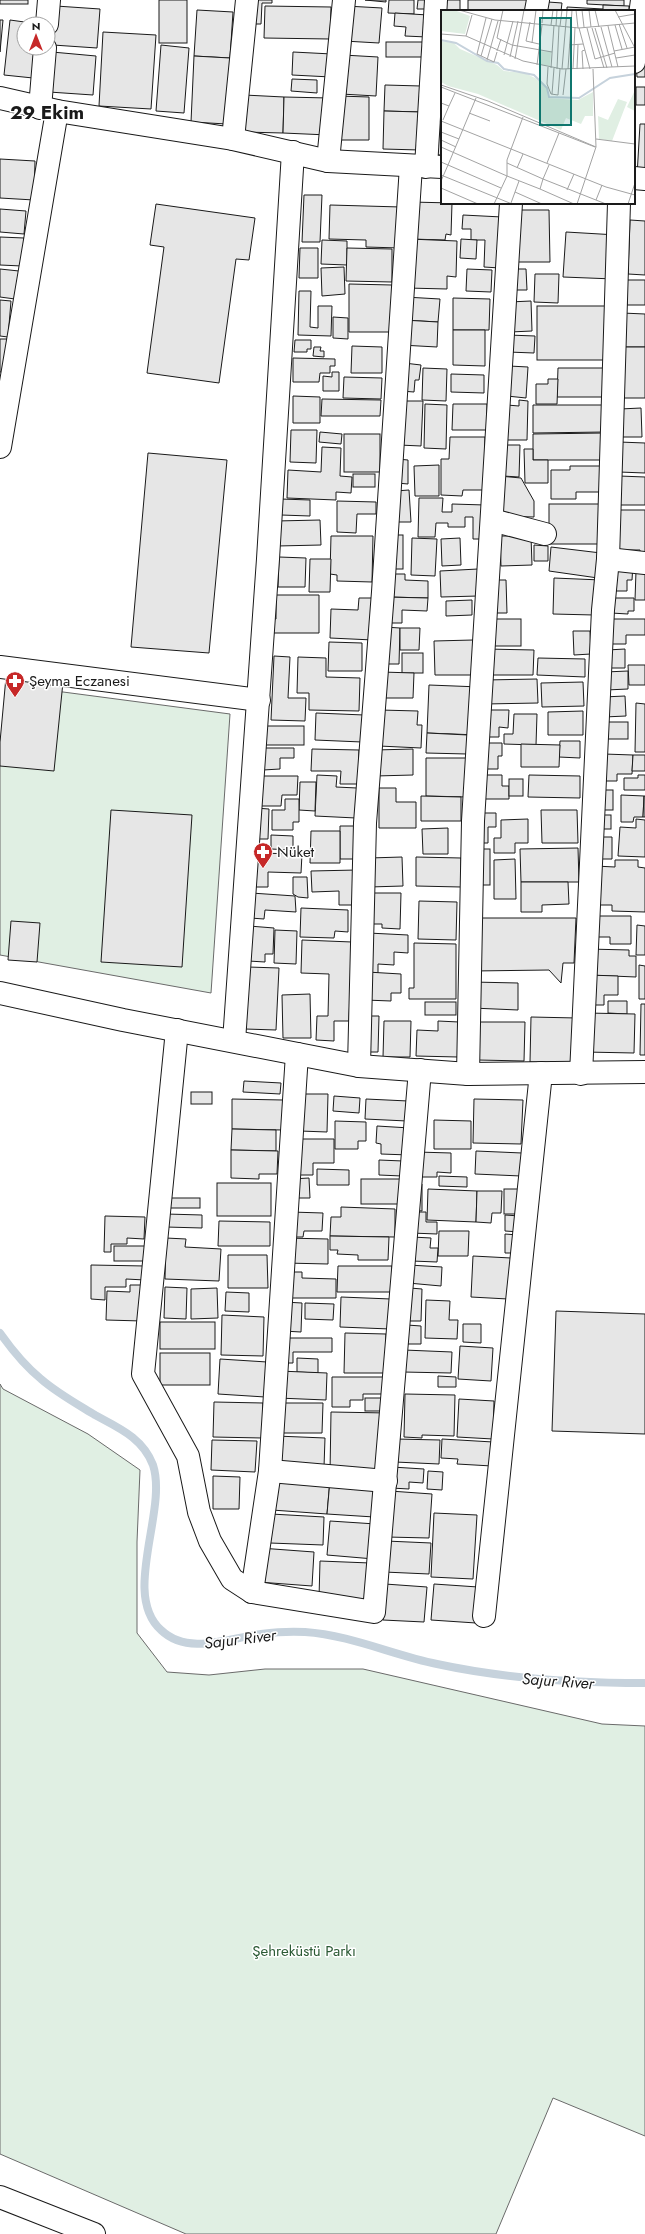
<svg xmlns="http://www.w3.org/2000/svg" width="645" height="2234" viewBox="0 0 645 2234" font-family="Jost,sans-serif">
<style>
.green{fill:#e0efe3;stroke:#6a6a6a}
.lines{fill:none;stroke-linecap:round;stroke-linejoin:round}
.stream{stroke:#c6d2dc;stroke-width:8}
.building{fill:#e6e6e6;stroke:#1a1a1a}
.minor-casing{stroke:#1a1a1a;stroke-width:24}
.tertiary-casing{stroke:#1a1a1a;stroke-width:24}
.secondary-casing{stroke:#1a1a1a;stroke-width:24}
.minor{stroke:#fff;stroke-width:22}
.tertiary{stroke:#fff;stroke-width:22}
.secondary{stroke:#fff;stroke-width:22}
.labels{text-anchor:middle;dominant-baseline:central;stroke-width:3;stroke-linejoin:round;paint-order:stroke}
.poi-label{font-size:15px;fill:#1a1a1a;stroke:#fff;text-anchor:start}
.park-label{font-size:15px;fill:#2b5a34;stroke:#fff}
.water-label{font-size:16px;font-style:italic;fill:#1a1a1a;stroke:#fff}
.district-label{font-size:19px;font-weight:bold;fill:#1a1a1a;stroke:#fff}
.inset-river{fill:none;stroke:#c6d2dc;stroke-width:2}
.inset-road{fill:none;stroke:#a3a3a3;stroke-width:1}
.view{fill:#0f766e;fill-opacity:0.15;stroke:#0f766e;stroke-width:2}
.inset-edge{fill:none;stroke:#1a1a1a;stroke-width:2}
</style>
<rect width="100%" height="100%" fill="#fff"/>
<g class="green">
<path d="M10,685L230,714L211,993L0,955V743Z"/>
<path d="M0,1384L3,1389L88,1434L140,1470L137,1542V1633L167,1672L209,1675L265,1669H363L602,1724L645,1726V2136L553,2098L496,2234H186L0,2154Z"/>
</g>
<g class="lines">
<path class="stream" d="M0,1333C12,1350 25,1366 41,1379C57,1393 77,1404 95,1415C119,1428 143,1438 153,1465C168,1511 121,1594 161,1630C188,1656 229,1638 261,1634C276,1632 290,1631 305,1632C350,1635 393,1655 437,1664C506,1679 574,1683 645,1683"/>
</g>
<g class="building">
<rect x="0" y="0" width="28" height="4"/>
<rect x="159" y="0" width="28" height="43"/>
<path d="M251,0H272V3H262L261,24H250Z"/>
<path d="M365,0H386V2Z"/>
<path d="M389,0H414V14L388,13Z"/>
<path d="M418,0H429L428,9H417Z"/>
<rect x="444" y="0" width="16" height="11"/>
<rect x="468" y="0" width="60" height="11"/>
<path d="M587,0H624V6L587,4Z"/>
<path d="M548,2L562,3L561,11H547Z"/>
<path d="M603,5L629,6V11H603Z"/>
<path d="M56,6L100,9L97,48L53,45Z"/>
<path d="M265,6L331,7L330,39L264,38Z"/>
<path d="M346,6L382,8L379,43L344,41Z"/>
<path d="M567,7L603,9V11H567Z"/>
<path d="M197,10L233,12L230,58L194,56Z"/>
<path d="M395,13L428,15L427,37L405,36L406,27L394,26Z"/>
<path d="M0,20H3L0,52Z"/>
<path d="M10,20L39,24H24V48H37L33,78L4,75Z"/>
<path d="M103,32L156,35L151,109L99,106Z"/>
<rect x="386" y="42" width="38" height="15"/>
<path d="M161,45L189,48L184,113L156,111Z"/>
<path d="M52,52L96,56L93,95L49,92Z"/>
<path d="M293,52L332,54L331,77L292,75Z"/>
<path d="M645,54V77H637L636,63Z"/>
<path d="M343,55L378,57L376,96L341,94Z"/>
<path d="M194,56L230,58L227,124L191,122Z"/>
<path d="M292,79L317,80V93L291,91Z"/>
<path d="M385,85L421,86V112L384,111Z"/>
<rect x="636" y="87" width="9" height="18"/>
<path d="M244,95L284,97L283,133L243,132Z"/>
<path d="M338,96L369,97V140H337Z"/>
<path d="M284,97L329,98L328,135L283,133Z"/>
<path d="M442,101V155H437Z"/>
<path d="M384,111L421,112L420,150L383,149Z"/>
<path d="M640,124H645V176H637Z"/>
<path d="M0,159L35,161L34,200L0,198Z"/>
<path d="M304,195H322L320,242H302Z"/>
<path d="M411,202L452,203L451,235L446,234L445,240L410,239Z"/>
<path d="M156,204L255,218L249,260L236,259L219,383L147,373L164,247L150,245Z"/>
<path d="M330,205L401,207L400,248L366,247V240L329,239Z"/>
<path d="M0,209L26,211L24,234L0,232Z"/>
<path d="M516,210H549L550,262H516Z"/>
<path d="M463,215L502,217L500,268L484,267L485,240H471V229H462Z"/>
<path d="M630,220L645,221V275L628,274Z"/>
<path d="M566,232L617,235L614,279L563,277Z"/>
<path d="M0,237L24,238L22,266L0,265Z"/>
<path d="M409,239L457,241L456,277L447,276V289L407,288Z"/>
<path d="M461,239L477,240L476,259L460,258Z"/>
<path d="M322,240L347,241V265L321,264Z"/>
<path d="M300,248H318V278H299Z"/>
<path d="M347,248L392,249V282L346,281Z"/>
<path d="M344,267L345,294L322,296L321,268Z"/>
<path d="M0,269L19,271L15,299L0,297Z"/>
<path d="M467,269L492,270L491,292L466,291Z"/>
<path d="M511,269H526L527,290H511Z"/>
<path d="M535,274H559L558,303L534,302Z"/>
<rect x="627" y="280" width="18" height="25"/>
<path d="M349,284L392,285L391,332H349Z"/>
<path d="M299,291H311L310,327L318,328V306H332L331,336L298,335Z"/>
<path d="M405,297L440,299L438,322L403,320Z"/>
<path d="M453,298L490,299L489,330H453Z"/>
<path d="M0,300L11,301L8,337L0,336Z"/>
<path d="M531,301L532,331L510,332L509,302Z"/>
<rect x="537" y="306" width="73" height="54"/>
<path d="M622,313L645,314V347H622Z"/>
<path d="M333,317L348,318V339L333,338Z"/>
<path d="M403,320L438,322L437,347L401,345Z"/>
<path d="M453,330H485V366L453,365Z"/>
<path d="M508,335L535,336L534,353L508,352Z"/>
<path d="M0,339H7L6,372H0Z"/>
<path d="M295,340H311V349H307V352H294Z"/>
<path d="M352,346L382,347V373H351Z"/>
<path d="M314,347H321L320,351H324V357L313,356Z"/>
<rect x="622" y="347" width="23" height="51"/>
<path d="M293,358L335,359V366H330V373H320L319,382H293Z"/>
<path d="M404,363L421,365L419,380H415L414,392L401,391Z"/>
<path d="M509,366L528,367L526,398L507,396Z"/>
<path d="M423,368L447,369L446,401L422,400Z"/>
<path d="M558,368H609V397H557Z"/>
<path d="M332,372H339V391H323V376L332,377Z"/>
<path d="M451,374L484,375V393L451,392Z"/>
<path d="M344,377L382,378L381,399L343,398Z"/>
<path d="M548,379H558L557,404H536V384H548Z"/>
<path d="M293,396L320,397V423H293Z"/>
<path d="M322,399L381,400L380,416H321Z"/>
<path d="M519,400L528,401L527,440H506L507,405L519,406Z"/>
<path d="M400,401H423L421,446L399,445Z"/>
<path d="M425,404L447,405L446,449L424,448Z"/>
<path d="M453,404H487V430H452Z"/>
<path d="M533,405H605V432L533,433Z"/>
<path d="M641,408L642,437H621L620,409Z"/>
<path d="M291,430H317L316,463L290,462Z"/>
<path d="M320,432L342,434L341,444L319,442Z"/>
<path d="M604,433V460H533V434Z"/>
<rect x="344" y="434" width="36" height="38"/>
<path d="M450,437H485L484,490H463L462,496L441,495V459H449Z"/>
<path d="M619,442L645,443V473L619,472Z"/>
<path d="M504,445H520L519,477L503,476Z"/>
<path d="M322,447L341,448L340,476L352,477L351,493L336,492V500L287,498L288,470L321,472Z"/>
<path d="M524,449H533V460H548V483H525Z"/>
<path d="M148,453L227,460L209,653L131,647Z"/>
<path d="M397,459L408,460V484L397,483Z"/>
<path d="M439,465V496H415L414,466Z"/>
<path d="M570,466H603V492H576V499H551V470H570Z"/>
<rect x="353" y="474" width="22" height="13"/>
<path d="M499,476L521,478L534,501V517L498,516Z"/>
<path d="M619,476L645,477V505H619Z"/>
<path d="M409,490L411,522H396L395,491Z"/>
<path d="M419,498H443L442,512H452V504L485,505L484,539H473V517H465V527H448V523H436L435,537H418Z"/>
<path d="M281,499L310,500V516L281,515Z"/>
<path d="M337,501L376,502V514H357L356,533L337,532Z"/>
<rect x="549" y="504" width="53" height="40"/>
<path d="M615,510H645V556H640V550H616Z"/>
<path d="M320,520L321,545L277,546L276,521Z"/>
<rect x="393" y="535" width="10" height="34"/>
<path d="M331,536H373L372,582L337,581V575L330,574Z"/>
<path d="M500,536H531L532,565L501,566Z"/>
<path d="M412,538L437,539L435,576L411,575Z"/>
<path d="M460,538L461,565L442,566L441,539Z"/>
<path d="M534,545L548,546V561H534Z"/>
<path d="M551,547L601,553L598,578L549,571Z"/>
<path d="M279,557L306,558L305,587H278Z"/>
<path d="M310,559H331L330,592H309Z"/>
<path d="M613,564H633L632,580H627V591H613Z"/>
<path d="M478,569V596L441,597L440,571Z"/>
<path d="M636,571H645V600H635Z"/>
<path d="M390,574H405V580L428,581V598L390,597Z"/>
<path d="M554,578L601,580L594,615L553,614Z"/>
<path d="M494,580H506L507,613H494Z"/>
<path d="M276,595H319V633H272L271,619H276Z"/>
<path d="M386,597L428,598L427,611L402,610V623H385Z"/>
<path d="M359,598H374L373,640L330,638L331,609L358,610Z"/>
<path d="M611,598H634V611H628V614L611,613Z"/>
<path d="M472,600V615L446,616V601Z"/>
<rect x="493" y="619" width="28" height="27"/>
<path d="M610,619H645V635H626V644H610Z"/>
<path d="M384,627L400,628L399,664H382Z"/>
<path d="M400,628H420L419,650H400Z"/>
<path d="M573,631H590L591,654L574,655Z"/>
<path d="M473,640V675H435L434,641Z"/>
<path d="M329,642L362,643V671H328Z"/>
<path d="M486,649L534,650L533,675H486Z"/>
<path d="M625,649V668H608L607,650Z"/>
<rect x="402" y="653" width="21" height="20"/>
<path d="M274,656L290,657L288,698H306L305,721L271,720Z"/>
<path d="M298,657L326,658V677L360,678L359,711L309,710V693H297Z"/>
<path d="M538,658L585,659V677L537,675Z"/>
<path d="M628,665H645V685H629Z"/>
<path d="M628,671V689L606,690L605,672Z"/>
<path d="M382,672L414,673L413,698H382Z"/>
<path d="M6,677L63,682L54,771L0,766V742Z"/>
<path d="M537,679L538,703L485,704V680Z"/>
<path d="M583,682L584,706L542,707L541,683Z"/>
<path d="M429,685L480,687L478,735L427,733Z"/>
<path d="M625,696L626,716L604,717L603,697Z"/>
<path d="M636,703L645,704V752H635Z"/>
<path d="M380,710L418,711L417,725H422L421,748L379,746Z"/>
<path d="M484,710H509L508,728L499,727V737H483Z"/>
<path d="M583,711V735H548V712Z"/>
<path d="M316,713L364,715L362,742L315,740Z"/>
<path d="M514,714H537L536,745L504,744V734H513Z"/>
<rect x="602" y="722" width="26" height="17"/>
<rect x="264" y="726" width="40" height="19"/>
<path d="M427,733L468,735L467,754L426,753Z"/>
<path d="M560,741H580V758L559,757Z"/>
<path d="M481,743H502V756H498V769H481Z"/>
<path d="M521,744L560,745L559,767H521Z"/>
<path d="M262,748H294V758H280V769L263,770Z"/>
<path d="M312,749L359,750L358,784H340L341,771H311Z"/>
<path d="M413,749V775L375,776V750Z"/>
<path d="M604,754L633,755L632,774H617V781H603Z"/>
<path d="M633,755H645V771H632Z"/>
<path d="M426,758H468V797L426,796Z"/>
<path d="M317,775L337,776L336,787L357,788L356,818L315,816Z"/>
<path d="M480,775H502V786H509V799H480Z"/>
<path d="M529,775L580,776V798L528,797Z"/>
<path d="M638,775H645V790H624V778H638Z"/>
<path d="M261,776H298L297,795H282L281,806H260Z"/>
<rect x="509" y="779" width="14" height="17"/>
<path d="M300,782H316L315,811L299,810Z"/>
<path d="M379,788H396V802H416V828H379Z"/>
<rect x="601" y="790" width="12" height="20"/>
<path d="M621,795L644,796L643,817H634L633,822H621Z"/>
<path d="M421,796L461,797V821H421Z"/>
<path d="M644,796H645V817H643Z"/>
<path d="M285,799H299V822H293V830H272V810H285Z"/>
<path d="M255,808L269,809L268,839H254Z"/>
<path d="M111,810L192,815L182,967L101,962Z"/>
<path d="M541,810H577L578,843H542Z"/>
<path d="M478,813H496V827H488V843H478Z"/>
<rect x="597" y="815" width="14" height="14"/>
<path d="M528,819V843H515V853H494V838H501V820Z"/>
<path d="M636,819L645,820V857L618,856L620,827L636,828Z"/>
<path d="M340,826H360L359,859H340Z"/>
<path d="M448,828V854H423L422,829Z"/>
<path d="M311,831H340V863H310Z"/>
<path d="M271,835L293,836V850L271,849Z"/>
<path d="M599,837H612V859H595Z"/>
<path d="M578,848L579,882H521L520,849Z"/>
<rect x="477" y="849" width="13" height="36"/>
<path d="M255,853L302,854L301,873L268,872V887H255Z"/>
<path d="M402,857L403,886L369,887V858Z"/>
<path d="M416,857L461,858V887L416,886Z"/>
<path d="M515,859L516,899H494V860Z"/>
<path d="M615,860H638V867L645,868V912L612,911V905H593L595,866L615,867Z"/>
<path d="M357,870L359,905H339V891L312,892L311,871Z"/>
<path d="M293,877H307L308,898L298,897L293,894Z"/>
<path d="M521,882H568L569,904L542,905V912H521Z"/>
<path d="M251,893L295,896L296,912L265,910L264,919L250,918Z"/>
<path d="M367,893H401L400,929L382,928V924H367Z"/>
<path d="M419,901L457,902L456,940L418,939Z"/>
<path d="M301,908L348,910V932L335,931L334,938L300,937Z"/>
<path d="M591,916H631V944H610V937H591Z"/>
<path d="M473,918H576L574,963H563L561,983L549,970L473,971Z"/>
<path d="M11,921L40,923L37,962L8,960Z"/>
<path d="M637,925L645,926V955H636Z"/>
<path d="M249,926L274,928L273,954H265V962L248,961Z"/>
<path d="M275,930L297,931L296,964L274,963Z"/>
<path d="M368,933L408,935V953L394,952V965L378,964V973L367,972Z"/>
<path d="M302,940L352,942L349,1021H334V1041L316,1040L317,1016H328L329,974L301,973Z"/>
<path d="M414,943L456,944V999H409V988H414Z"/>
<path d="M588,949L629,950V956H636V977L588,975Z"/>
<path d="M639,965L645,966V999H639Z"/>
<path d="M248,967L279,968L276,1030L245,1029Z"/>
<path d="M367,972L401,974V993H391V1001L365,1000Z"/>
<path d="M588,975L618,976V995H604V1005H587Z"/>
<path d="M472,982L518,983V1010L472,1008Z"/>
<path d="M310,994L311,1038H283L282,995Z"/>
<path d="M608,1001H627V1014L608,1013Z"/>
<rect x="425" y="1002" width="31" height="13"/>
<path d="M641,1004H645V1055H640Z"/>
<path d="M587,1013L635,1014L634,1053L585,1052Z"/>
<path d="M365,1016H379L378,1052H364Z"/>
<path d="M531,1017L577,1018L576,1063L530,1062Z"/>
<path d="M384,1021H411L410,1057H383Z"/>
<path d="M438,1021L459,1022L458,1057L416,1056L417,1030L438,1031Z"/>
<path d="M478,1022H525L524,1061L478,1060Z"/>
<path d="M244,1081L281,1083L280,1094L243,1092Z"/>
<rect x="191" y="1092" width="21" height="12"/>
<path d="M301,1094H328L327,1132L300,1131Z"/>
<path d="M334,1096L360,1098L359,1113L333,1111Z"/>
<path d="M232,1099L283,1100V1130L232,1129Z"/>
<path d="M366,1099L408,1101L407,1121L365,1119Z"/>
<path d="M474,1099L523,1100L521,1144L473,1143Z"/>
<path d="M434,1120L471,1121V1149H434Z"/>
<path d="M335,1121L366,1122V1141H358V1149H335Z"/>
<path d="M377,1126L410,1128L409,1155L381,1154V1144L376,1143Z"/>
<path d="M232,1129L276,1130V1151L231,1150Z"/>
<path d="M301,1139H334V1163H313V1175H295Z"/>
<path d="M231,1150L278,1151L277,1174H259V1179L231,1178Z"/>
<path d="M476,1151L522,1153L521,1176L475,1174Z"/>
<path d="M417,1152L451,1153V1173L437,1172V1177H417Z"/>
<path d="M379,1160L403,1161L402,1176L379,1175Z"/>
<path d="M317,1169L349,1170V1185H317Z"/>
<path d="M439,1176L467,1177V1187L439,1186Z"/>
<path d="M309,1178L310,1198H291V1179Z"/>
<rect x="361" y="1179" width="40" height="25"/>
<rect x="217" y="1183" width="54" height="33"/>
<path d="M414,1184H422V1211L413,1210Z"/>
<path d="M428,1189L477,1191L476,1222L427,1220Z"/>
<rect x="504" y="1189" width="17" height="25"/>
<path d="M477,1191H502L501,1213H492L491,1223L476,1222Z"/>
<rect x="167" y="1198" width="33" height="10"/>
<path d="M341,1207L395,1209V1237L330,1236L331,1217H341Z"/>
<path d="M291,1212L323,1213L322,1231H304L303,1237H290Z"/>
<path d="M411,1212H426V1222H437V1234L411,1233Z"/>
<path d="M166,1214L202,1215V1228L166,1227Z"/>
<path d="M505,1215L520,1216V1232L505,1231Z"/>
<path d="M105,1216L145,1217L144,1239L127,1238V1244H111V1252H104Z"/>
<path d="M219,1221L270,1222V1246H218Z"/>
<path d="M439,1231H469L468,1256H438Z"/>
<path d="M505,1234L518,1235V1253H505Z"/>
<path d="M330,1236L389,1237L388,1260H358V1255L337,1254L338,1250H330Z"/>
<path d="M412,1237L431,1238L430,1248H438L437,1262L412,1261Z"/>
<path d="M166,1238L186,1239L185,1247L221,1249L219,1281L165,1279Z"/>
<path d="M286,1238L328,1239V1264L285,1263Z"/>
<rect x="114" y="1246" width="32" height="15"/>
<path d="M228,1255H267L268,1288H228Z"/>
<path d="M473,1256L511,1258L508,1299L471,1297Z"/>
<path d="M91,1265L145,1266V1280L126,1279V1287H105V1300L91,1299Z"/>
<path d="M409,1265L442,1267L441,1286L408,1283Z"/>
<path d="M338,1266H392V1292H337Z"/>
<path d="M284,1272H302V1278L336,1279V1298H284Z"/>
<path d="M130,1285H148L142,1321L106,1320L107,1291L130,1292Z"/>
<path d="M165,1287L187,1288L186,1319L164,1318Z"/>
<path d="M217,1288L218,1318L191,1319V1289Z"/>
<path d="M410,1288L422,1289L421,1321H409Z"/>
<path d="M226,1292L249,1293V1312L225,1311Z"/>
<path d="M341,1297L391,1299L390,1329L340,1327Z"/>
<path d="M426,1300L450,1301L449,1320H458L457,1339L425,1338Z"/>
<path d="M284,1302L302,1303L301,1332L283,1331Z"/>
<path d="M305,1303L334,1304L333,1320L305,1319Z"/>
<path d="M556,1311L645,1314V1434L552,1431Z"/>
<path d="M222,1315L264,1317L263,1356L221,1355Z"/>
<rect x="160" y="1322" width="55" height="27"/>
<path d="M463,1324H481V1343L463,1342Z"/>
<path d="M407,1325L421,1326V1344H406Z"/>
<path d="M345,1333L386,1334L385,1373H344Z"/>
<path d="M281,1338H332V1352H293V1363H281Z"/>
<path d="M460,1346L493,1348L491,1381L458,1379Z"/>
<path d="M404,1350L452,1352L451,1373L403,1372Z"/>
<rect x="160" y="1353" width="50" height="32"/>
<path d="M297,1358L318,1359V1373L297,1372Z"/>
<path d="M220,1359L267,1362L265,1397L218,1394Z"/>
<path d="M279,1371L327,1373L326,1400L278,1398Z"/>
<path d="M438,1376L456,1377V1387H438Z"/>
<path d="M332,1377H383V1394H363V1400H350V1407H332Z"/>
<path d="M405,1394L455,1395L454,1436L422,1435V1438L404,1437Z"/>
<rect x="365" y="1398" width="19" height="13"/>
<path d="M459,1399L494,1401L493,1439L457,1437Z"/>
<path d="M214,1402L263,1403L262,1438L213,1437Z"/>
<path d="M278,1403H323L322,1433H278Z"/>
<path d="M331,1412L388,1413L378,1473H330Z"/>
<path d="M276,1436L325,1438L324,1467L275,1465Z"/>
<path d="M396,1439L440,1440L439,1464L395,1462Z"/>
<path d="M442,1439L493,1442L492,1466L457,1464L458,1459L441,1458Z"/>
<path d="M212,1440L257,1441L255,1472L211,1470Z"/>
<path d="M392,1467L424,1469L423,1483L409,1482V1489L391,1488Z"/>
<path d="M428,1471L443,1472L442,1490L427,1489Z"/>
<path d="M213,1476L240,1477L239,1509H213Z"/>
<path d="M275,1477L330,1480L327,1514L272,1510Z"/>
<path d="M330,1480L377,1483L374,1517L327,1514Z"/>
<path d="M390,1491L432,1494L429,1538L387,1537Z"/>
<path d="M434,1513L477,1515L473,1579L431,1577Z"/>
<path d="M271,1514L324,1517L323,1545L270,1543Z"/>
<path d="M330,1521L376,1524L374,1559L327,1555Z"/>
<path d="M386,1541L431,1543L429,1574L384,1572Z"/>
<path d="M260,1548L314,1552L312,1586L258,1582Z"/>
<path d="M320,1561L370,1563L369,1600L319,1598Z"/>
<path d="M385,1584L427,1587L424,1622L383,1620Z"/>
<path d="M434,1584L478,1587L476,1623L431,1620Z"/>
</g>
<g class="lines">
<defs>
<g id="minor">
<path d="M536,11L538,0"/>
<path d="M47,24L49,0"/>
<path d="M634,62L642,0"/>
<path d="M40,108L45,48"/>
<path d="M233,139L247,0"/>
<path d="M328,161L344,0"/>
<path d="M426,167L436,0"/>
<path d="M0,447L57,111"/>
<path d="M492,520L545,534"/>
<path d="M608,559L645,563"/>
<path d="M0,667L259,700"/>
<path d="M177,1030L143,1374L188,1456L199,1512L210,1541L232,1579L252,1592L374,1612L420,1070"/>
<path d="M234,1041L268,559L293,152"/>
<path d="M359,1066L365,823L383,592L411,166"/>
<path d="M468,1074L473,821L511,203"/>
<path d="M581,1074L603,610L608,559L619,203"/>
<path d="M270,1471L386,1481"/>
<path d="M252,1592L270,1471L297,1054"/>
<path d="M484,1616L541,1073"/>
</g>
<g id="tertiary">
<path d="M0,993L123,1020L359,1066L468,1074L645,1072"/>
<path d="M0,2197L94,2234"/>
</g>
<g id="secondary">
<path d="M0,98L57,111L233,139L328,161L442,167"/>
<path d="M634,178L645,179"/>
</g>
</defs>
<use href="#minor" class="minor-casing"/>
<use href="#tertiary" class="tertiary-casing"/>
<use href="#secondary" class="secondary-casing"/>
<use href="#minor" class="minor"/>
<use href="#tertiary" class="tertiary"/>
<use href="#secondary" class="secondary"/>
</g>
<defs>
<symbol id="pharmacy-pin" viewBox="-11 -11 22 30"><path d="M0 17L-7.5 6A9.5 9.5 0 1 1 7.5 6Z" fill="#c62828" stroke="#fff"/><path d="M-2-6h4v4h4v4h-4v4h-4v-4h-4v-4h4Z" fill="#fff"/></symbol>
</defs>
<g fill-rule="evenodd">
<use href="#pharmacy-pin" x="4" y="670" width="22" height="30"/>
<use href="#pharmacy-pin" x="252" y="841" width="22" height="30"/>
</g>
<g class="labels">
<g class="poi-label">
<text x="29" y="681">Şeyma Eczanesi</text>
<text x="277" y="852">Nüket</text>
</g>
<g class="park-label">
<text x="304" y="1951">Şehreküstü Parkı</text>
</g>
<g class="water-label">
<text transform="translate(240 1639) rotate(-7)">Sajur River</text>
<text transform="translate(558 1681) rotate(4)">Sajur River</text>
</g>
<g class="district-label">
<text x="47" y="112">29 Ekim</text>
</g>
</g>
<g transform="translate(441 10)">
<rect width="194" height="194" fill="#fff"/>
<path d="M0,0H13L29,6L24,24L0,21ZM0,31L13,33L19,39L56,55L63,61L84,63L94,68L106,78L107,88L137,90L152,82V106H144L140,114L125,108L120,120L37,84L7,76L0,72ZM99,41L110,42L109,56L98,54ZM194,80V101L186,97ZM177,89L186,92L171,131L158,129L157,106L167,110Z" fill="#e0efe3"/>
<path class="inset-river" d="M0,30L15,33L46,51L57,53L63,59L93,65L106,78L108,87L138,88L169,68L194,64"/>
<path class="inset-road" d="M18,0L54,10L138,18L194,13M62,0L56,28L71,35L111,42M135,0L137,18M141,0L143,17M148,0L150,17M154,0L158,17M174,0L194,38M31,5L25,26L82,51L121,59L194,56M177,7L194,4M45,8L36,44L53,52L56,42M89,12L85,31L98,34M101,13L102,0M178,14L186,38M110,15L112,0M174,15L181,39M115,16L116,0M119,16L121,0M167,16L177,57M160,17L171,57M138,18L149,59M146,18L154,49L174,43M151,18L163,58M154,18L166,58M0,24L25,26M91,33L95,0M128,35L142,34M56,41L60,29M173,41L194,37M63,45L72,11M40,46L51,9M69,47L77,11M175,48L194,45M74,49L83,0M46,50L57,11M96,55L101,15M107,57L106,74L110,84L117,85L119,59M110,58L113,15M116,59L118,16M121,59L126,0M127,59L131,0M132,59L134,17M136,59L137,35M142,59L141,41L144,40M0,75L47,91L155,137M0,77L154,137M111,84L113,58M122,85L125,59M0,93L8,96L2,110M8,96L14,83M28,103L49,111M82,107L66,150V166L99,179L102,169L165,194M0,111L165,177L194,185M0,122L18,129M155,129L194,134M0,130L15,137M0,137L66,166L53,194M0,152L7,155L35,88M66,153L102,169L108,155M106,153L118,123M76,158L82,144M0,165L71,194M0,171L7,155L60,178M0,178L37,194M99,179L133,194M126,180L133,164M74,182L101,194M155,190L161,175M70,193L78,171M136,194L155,137L152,59M187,194L194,173"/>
<path class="view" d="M99,8H130V115H99Z"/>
<rect width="194" height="194" class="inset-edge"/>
</g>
<g transform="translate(36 36)"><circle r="19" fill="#ffffff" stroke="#a3a3a3"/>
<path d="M0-3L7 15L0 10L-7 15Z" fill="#c62828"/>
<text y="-6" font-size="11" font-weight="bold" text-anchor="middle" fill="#1a1a1a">N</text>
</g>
</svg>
